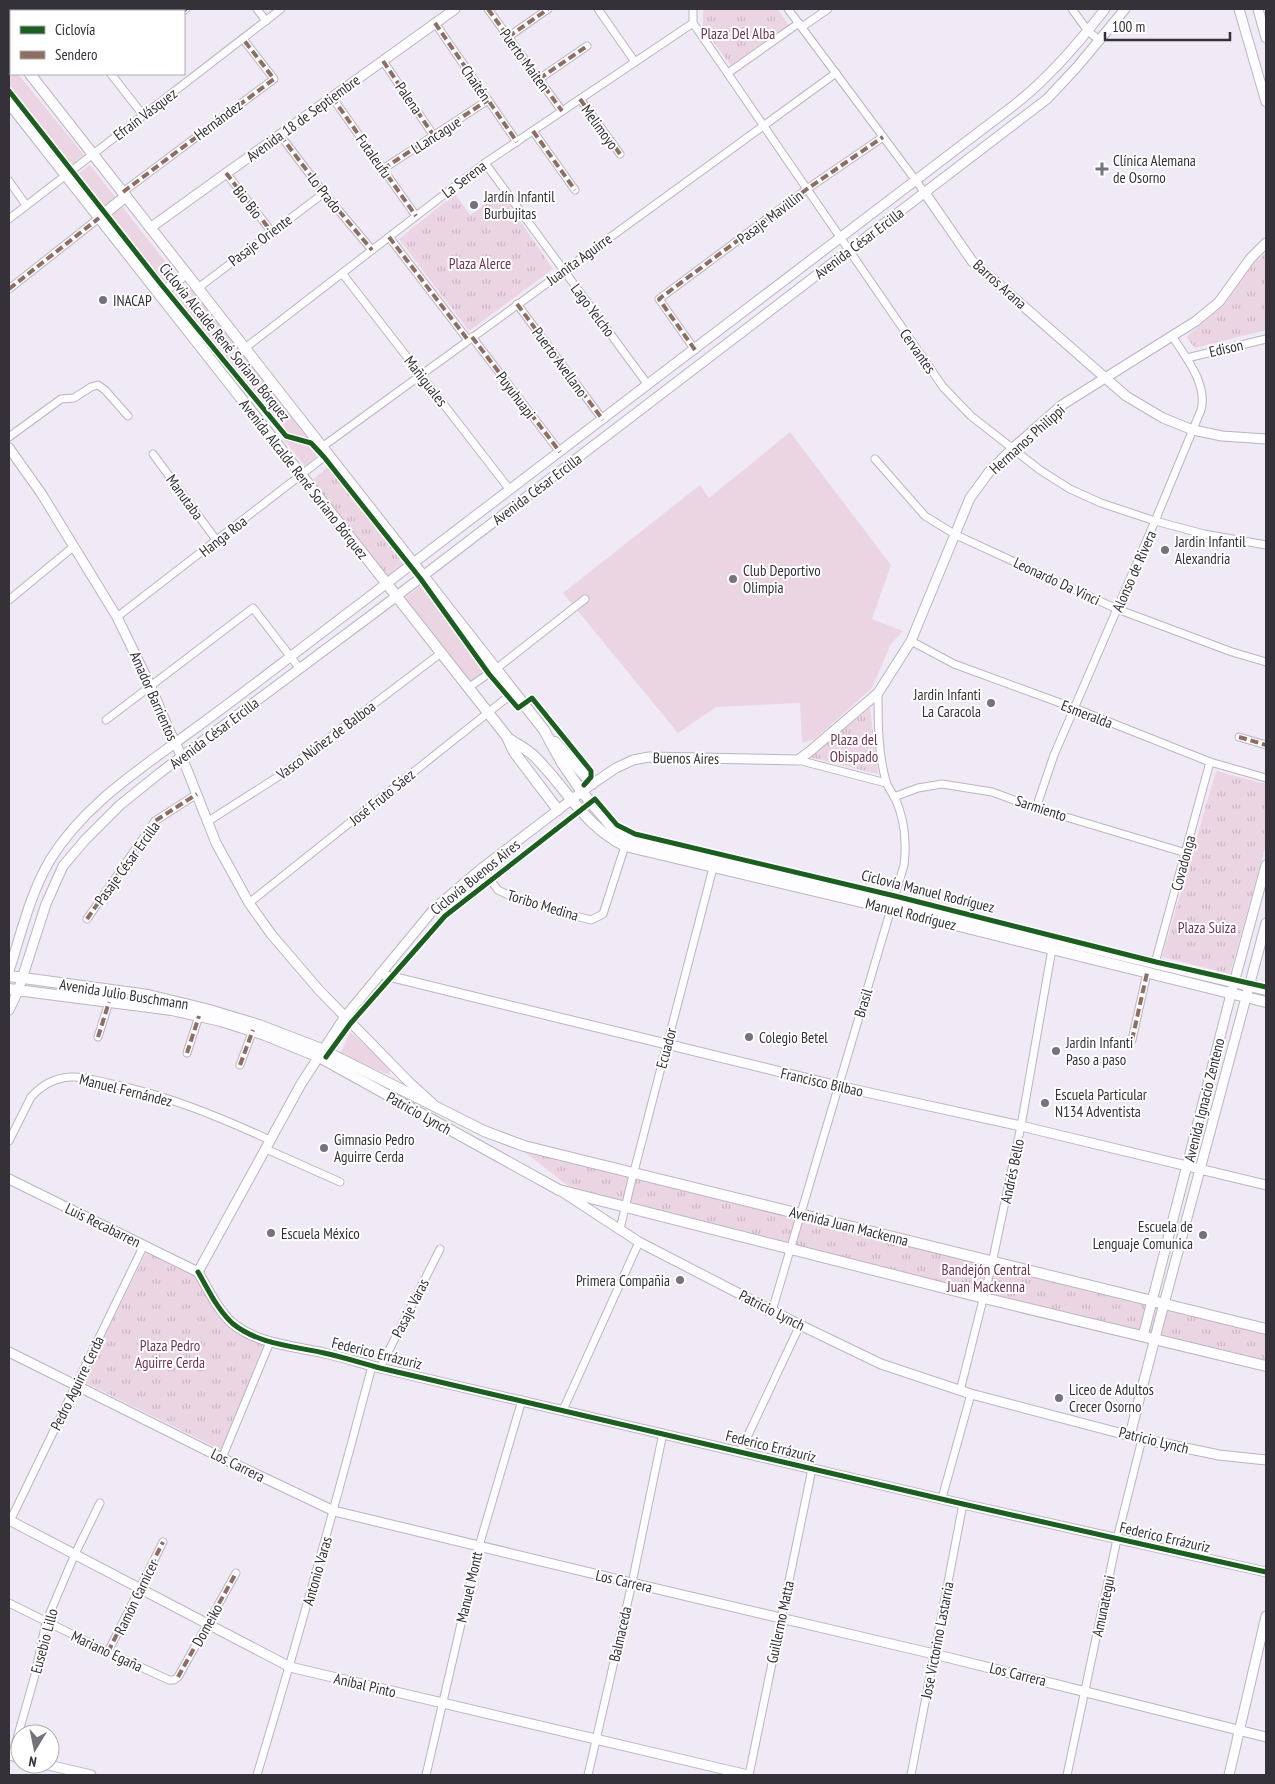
<svg xmlns="http://www.w3.org/2000/svg" width="1275" height="1784" viewBox="0 0 1275 1784" font-family="'PT Sans Narrow',sans-serif">
<style>
.grass{fill:#ecd5e3}
.park{fill:url(#park-tufts)}
.lines{fill:none;stroke-linecap:round;stroke-linejoin:round}
.street-casing{stroke:#bab6bf;stroke-width:9}
.secondary-casing{stroke:#bab6bf;stroke-width:11}
.primary-casing{stroke:#bab6bf;stroke-width:12}
.street{stroke:#fdfcfe;stroke-width:7}
.secondary{stroke:#fdfcfe;stroke-width:9}
.primary{stroke:#fdfcfe;stroke-width:10}
.quiet{stroke:#8d6e63;stroke-width:4;stroke-dasharray:8 4;stroke-linecap:butt}
.cycleway-casing{stroke:#fff;stroke-width:8}
.cycleway{stroke:#1b5e20;stroke-width:5}
.poi-dot{fill:#75727b;stroke:#fff;stroke-width:2}
.labels{text-anchor:middle;dominant-baseline:central;stroke-width:4;stroke-linejoin:round;paint-order:stroke}
.park-label{font-size:15px;fill:#703450;stroke:#fff}
.street-label{font-size:15px;fill:#343139;stroke:#fff}
.poi-label{font-size:15px;fill:#343139;stroke:#fff;text-anchor:start}
</style>
<defs>
<pattern id="park-tufts" width="24" height="20" patternUnits="userSpaceOnUse" patternTransform="scale(1.25)"><rect width="24" height="20" fill="#ecd5e3"/><path d="M3 7l-1-3M5 7V3M7 7l1-3M15 17l-1-3M17 17v-4M19 17l1-3" fill="none" stroke="#cbb7c4"/></pattern>
</defs>
<rect width="100%" height="100%" fill="#efeaf6"/>
<g class="grass">
<path d="M9,62L11,65V74H18L84,155L72,164L9,86Z"/>
<path d="M90,165L116,198L103,208L77,175Z"/>
<path d="M121,205L175,274L162,284L108,215Z"/>
<path d="M188,285L322,452L305,466L171,298Z"/>
<path d="M790,432L891,565L872,619L903,631L891,644L872,688L815,739L802,743L800,703L716,707L678,733L563,593L700,485L709,498Z"/>
<path d="M422,585L489,669L471,683L404,599Z"/>
<path d="M350,1032L389,1065L390,1075L340,1055Z"/>
</g>
<g class="park">
<path d="M703,9H777L790,26L732,67L703,28Z"/>
<path d="M501,193L553,269L469,331L399,239L455,194L470,215Z"/>
<path d="M1266,253V330L1195,348L1186,337L1223,306L1254,263Z"/>
<path d="M332,464L408,561L388,576L312,480Z"/>
<path d="M870,708L878,774L809,757Z"/>
<path d="M1216,771L1266,784V844L1230,974L1162,957Z"/>
<path d="M521,1149L1266,1333V1364L577,1193Z"/>
<path d="M148,1249L195,1273L215,1307L265,1343L221,1450L82,1381Z"/>
</g>
<g class="lines">
<defs>
<g id="street">
<path d="M63,9L65,11"/>
<path d="M127,9L129,11"/>
<path d="M257,9L266,21"/>
<path d="M488,9L562,111"/>
<path d="M598,9L635,62"/>
<path d="M693,9V23L943,387L971,416L1040,470L1070,489L1101,503L1155,521L1204,534L1266,545"/>
<path d="M788,9L925,193"/>
<path d="M1072,9L1088,31L1099,40"/>
<path d="M36,11L39,9"/>
<path d="M183,11L186,9"/>
<path d="M435,23L517,142"/>
<path d="M802,27L828,9"/>
<path d="M9,32L11,30"/>
<path d="M508,37L548,9"/>
<path d="M383,61L434,136"/>
<path d="M728,73L799,23"/>
<path d="M111,74L143,115"/>
<path d="M539,79L587,46"/>
<path d="M332,97L416,216"/>
<path d="M580,99L620,154"/>
<path d="M533,131L575,190"/>
<path d="M280,135L324,193L372,250"/>
<path d="M485,163L648,385"/>
<path d="M383,169L488,100"/>
<path d="M226,173L271,231"/>
<path d="M9,181L26,205"/>
<path d="M123,192L274,79L243,39"/>
<path d="M9,219L281,9"/>
<path d="M389,237L468,340"/>
<path d="M342,273L510,490"/>
<path d="M198,288L324,193"/>
<path d="M9,289L99,218"/>
<path d="M517,304L603,420"/>
<path d="M472,337L560,452"/>
<path d="M245,348L485,163L693,23"/>
<path d="M695,350L659,299L807,189L883,137"/>
<path d="M1187,358L1266,339"/>
<path d="M9,437L61,399L74,398L91,387L98,385L105,390L128,416"/>
<path d="M322,447L836,73"/>
<path d="M153,454L217,541"/>
<path d="M875,459L925,516L956,535L1117,609L1232,652L1266,662"/>
<path d="M9,600L73,547"/>
<path d="M117,617L328,454"/>
<path d="M911,641L954,664L1074,708L1210,762L1266,778"/>
<path d="M468,688L501,665L585,599"/>
<path d="M106,720L253,608L300,669"/>
<path d="M1239,737L1266,745"/>
<path d="M798,760L886,783"/>
<path d="M894,797L918,788L942,784L992,792L1036,808L1186,853"/>
<path d="M1036,808L1054,755L1155,521L1201,410C1208,385 1186,357 1172,336"/>
<path d="M207,822L279,776L441,653"/>
<path d="M482,868L498,890L523,902L591,920L603,914L625,846"/>
<path d="M249,903L514,692"/>
<path d="M87,919L155,821L197,794"/>
<path d="M1155,963L1210,762"/>
<path d="M98,1037L109,1002"/>
<path d="M1132,1040L1147,973"/>
<path d="M187,1053L199,1016"/>
<path d="M240,1065L253,1030"/>
<path d="M9,1141L31,1097C41,1086 54,1078 70,1077C84,1076 98,1081 112,1084C169,1096 217,1116 270,1140"/>
<path d="M266,1149L340,1182"/>
<path d="M620,1229L631,1183L713,868"/>
<path d="M772,1311L904,865C907,841 905,820 895,798C892,792 887,787 886,781C878,754 878,721 878,693"/>
<path d="M380,1368L440,1249"/>
<path d="M960,1391L991,1268L1021,1126L1052,949"/>
<path d="M563,1410L639,1242"/>
<path d="M740,1452L800,1325"/>
<path d="M222,1458L270,1342"/>
<path d="M942,1498L971,1394"/>
<path d="M10,1521L144,1245"/>
<path d="M9,1603L108,1652L169,1680H174L178,1677L236,1573"/>
<path d="M108,1652L163,1542"/>
<path d="M12,1756L35,1675L46,1622L75,1554L100,1503"/>
<path d="M257,1775C298,1639 336,1503 372,1366"/>
<path d="M426,1775L479,1546L522,1400"/>
<path d="M588,1775L632,1583L663,1433"/>
<path d="M749,1775L812,1469"/>
<path d="M911,1775L963,1504"/>
<path d="M1067,1775L1117,1539L1142,1439"/>
</g>
<g id="secondary">
<path d="M1239,9L1266,102"/>
<path d="M1258,9L1266,38"/>
<path d="M925,193L972,261L1126,396L1163,418L1193,430L1222,436L1266,439"/>
<path d="M150,228L455,9"/>
<path d="M9,448L41,493L117,617L151,687L169,730L182,757L216,843L249,903L271,934L319,990L408,1081L432,1103"/>
<path d="M9,971C21,934 30,894 50,860C83,806 136,772 186,735C221,710 256,683 290,657L1013,106C1048,79 1078,44 1105,9"/>
<path d="M380,974L838,1086L1021,1126L1266,1185"/>
<path d="M9,1010L18,991L46,904L63,866L85,840L120,805L161,772L385,605L1047,99L1077,67L1125,9"/>
<path d="M9,1179L198,1272"/>
<path d="M564,1193L639,1242L800,1325L881,1364L971,1394L1142,1439L1219,1455L1266,1460"/>
<path d="M198,1272L301,1084L344,1018L434,909L482,868L592,784L616,768L633,760L649,757L798,760L809,752L878,693L911,641L970,498L989,472L1013,448L1062,405L1196,321L1219,302L1250,259L1266,243"/>
<path d="M198,1272C208,1289 217,1309 232,1323C257,1344 293,1346 324,1353C343,1357 361,1363 380,1368L963,1504L1266,1572"/>
<path d="M1143,1336L1231,994L1266,865"/>
<path d="M9,1352L222,1458L334,1511L632,1583L934,1654L1266,1737"/>
<path d="M1130,1435L1161,1315L1266,923"/>
<path d="M9,1520L290,1667L748,1775"/>
<path d="M9,1755L20,1758"/>
<path d="M44,1764L91,1775"/>
<path d="M1229,1775L1266,1616"/>
</g>
<g id="primary">
<path d="M9,47L11,50"/>
<path d="M30,74L544,730L562,763L582,792L611,826L624,835L637,840L1266,990"/>
<path d="M9,103L508,738C516,744 527,749 534,756C565,786 584,826 625,846L891,909L1266,1002"/>
<path d="M99,218L126,196"/>
<path d="M160,295L186,273"/>
<path d="M508,739L514,752L558,810"/>
<path d="M555,742L592,784"/>
<path d="M9,976L148,995L206,1009L259,1025L319,1048L484,1131L524,1146L1266,1329"/>
<path d="M9,989L172,1010L221,1021L265,1035L319,1057L559,1190L984,1298L1266,1366"/>
</g>
</defs>
<use href="#street" class="street-casing"/>
<use href="#secondary" class="secondary-casing"/>
<use href="#primary" class="primary-casing"/>
<use href="#street" class="street"/>
<use href="#secondary" class="secondary"/>
<use href="#primary" class="primary"/>
<g class="quiet">
<path d="M127,9L129,11"/>
<path d="M488,9L562,111"/>
<path d="M183,11L186,9"/>
<path d="M435,23L517,142"/>
<path d="M508,37L548,9"/>
<path d="M383,61L434,136"/>
<path d="M539,79L587,46"/>
<path d="M332,97L416,216"/>
<path d="M580,99L620,154"/>
<path d="M533,131L575,190"/>
<path d="M280,135L324,193L372,250"/>
<path d="M383,169L488,100"/>
<path d="M226,173L271,231"/>
<path d="M123,192L274,79L243,39"/>
<path d="M389,237L468,340"/>
<path d="M9,289L99,218"/>
<path d="M517,304L603,420"/>
<path d="M472,337L560,452"/>
<path d="M695,350L659,299L807,189L883,137"/>
<path d="M1239,737L1266,745"/>
<path d="M87,919L155,821L197,794"/>
<path d="M98,1037L109,1002"/>
<path d="M1132,1040L1147,973"/>
<path d="M187,1053L199,1016"/>
<path d="M240,1065L253,1030"/>
<path d="M108,1652L163,1542"/>
<path d="M178,1677L236,1573"/>
</g>
<defs>
<g id="cycleway">
<path d="M9,91L160,283L286,436L311,443L324,457L420,578L489,674L518,708L532,698L591,771V777L584,785"/>
<path d="M326,1057L350,1024L445,916L595,799L617,825L635,834L895,896L1156,962L1266,987"/>
<path d="M198,1272C208,1289 217,1309 232,1323C257,1344 293,1346 324,1353C343,1357 361,1363 380,1368L963,1504L1266,1572"/>
</g>
</defs>
<use href="#cycleway" class="cycleway-casing"/>
<use href="#cycleway" class="cycleway"/>
</g>
<g class="poi-dot">
<path d="M1099.5 161.5h5v5h5v5h-5v5h-5v-5h-5v-5h5z"/>
<circle cx="474" cy="205" r="5"/>
<circle cx="103" cy="300" r="5"/>
<circle cx="1165" cy="550" r="5"/>
<circle cx="733" cy="579" r="5"/>
<circle cx="991" cy="703" r="5"/>
<circle cx="749" cy="1037" r="5"/>
<circle cx="1056" cy="1051" r="5"/>
<circle cx="1045" cy="1103" r="5"/>
<circle cx="324" cy="1148" r="5"/>
<circle cx="271" cy="1233" r="5"/>
<circle cx="1203" cy="1235" r="5"/>
<circle cx="680" cy="1280" r="5"/>
<circle cx="1059" cy="1398" r="5"/>
</g>
<g class="labels">
<g class="park-label">
<text x="738" y="33">Plaza Del Alba</text>
<text x="480" y="263">Plaza Alerce</text>
<text x="854" y="739">Plaza del<tspan x="854" dy="17">Obispado</tspan></text>
<text x="1207" y="927">Plaza Suiza</text>
<text x="986" y="1269">Bandejón Central<tspan x="986" dy="17">Juan Mackenna</tspan></text>
<text x="170" y="1345">Plaza Pedro<tspan x="170" dy="17">Aguirre Cerda</tspan></text>
</g>
<g class="street-label">
<text transform="translate(525 60) rotate(54)">Puerto Maiten</text>
<text transform="translate(476 83) rotate(55)">Chaitén</text>
<text transform="translate(409 98) rotate(55)">Palena</text>
<text transform="translate(145 114) rotate(-37)">Efraín Vásquez</text>
<text transform="translate(303 118) rotate(-36)">Avenida 18 de Septiembre</text>
<text transform="translate(218 120) rotate(-37)">Hernández</text>
<text transform="translate(600 127) rotate(54)">Melimoyo</text>
<text transform="translate(436 135) rotate(-33)">LLancague</text>
<text transform="translate(374 156) rotate(55)">Futaleufu</text>
<text transform="translate(464 179) rotate(-37)">La Serena</text>
<text transform="translate(325 193) rotate(52)">Lo Prado</text>
<text transform="translate(248 202) rotate(52)">Bio Bio</text>
<text transform="translate(770 217) rotate(-37)">Pasaje Mavillin</text>
<text transform="translate(260 240) rotate(-37)">Pasaje Oriente</text>
<text transform="translate(859 243) rotate(-37)">Avenida César Ercilla</text>
<text transform="translate(579 259) rotate(-36)">Juanita Aguirre</text>
<text transform="translate(1000 284) rotate(42)">Barros Arana</text>
<text transform="translate(593 310) rotate(53)">Lago Yelcho</text>
<text transform="translate(225 342) rotate(51)">Ciclovía Alcalde René Soriano Bórquez</text>
<text transform="translate(1226 348) rotate(-13)">Edison</text>
<text transform="translate(918 351) rotate(55)">Cervantes</text>
<text transform="translate(560 362) rotate(54)">Puerto Avellano</text>
<text transform="translate(426 381) rotate(52)">Mañiguales</text>
<text transform="translate(516 395) rotate(53)">Puyuhuapi</text>
<text transform="translate(1027 439) rotate(-42)">Hermanos Philippi</text>
<text transform="translate(304 479) rotate(52)">Avenida Alcalde René Soriano Bórquez</text>
<text transform="translate(537 489) rotate(-37)">Avenida César Ercilla</text>
<text transform="translate(185 497) rotate(54)">Manutaba</text>
<text transform="translate(223 536) rotate(-38)">Hanga Roa</text>
<text transform="translate(1134 571) rotate(-66)">Alonso de Rivera</text>
<text transform="translate(1057 581) rotate(25)">Leonardo Da Vinci</text>
<text transform="translate(154 696) rotate(66)">Amador Barrientos</text>
<text transform="translate(1087 714) rotate(21)">Esmeralda</text>
<text transform="translate(214 733) rotate(-37)">Avenida César Ercilla</text>
<text transform="translate(326 740) rotate(-37)">Vasco Núñez de Balboa</text>
<text transform="translate(686 758) rotate(1)">Buenos Aires</text>
<text transform="translate(382 797) rotate(-39)">José Fruto Sáez</text>
<text transform="translate(1041 808) rotate(18)">Sarmiento</text>
<text transform="translate(127 863) rotate(-54)">Pasaje César Ercilla</text>
<text transform="translate(1183 863) rotate(-75)">Covadonga</text>
<text transform="translate(475 877) rotate(-39)">Ciclovía Buenos Aires</text>
<text transform="translate(928 891) rotate(14)">Ciclovía Manuel Rodríguez</text>
<text transform="translate(543 905) rotate(17)">Toribo Medina</text>
<text transform="translate(911 914) rotate(14)">Manuel Rodríguez</text>
<text transform="translate(124 994) rotate(9)">Avenida Julio Buschmann</text>
<text transform="translate(863 1003) rotate(-73)">Brasil</text>
<text transform="translate(666 1048) rotate(-75)">Ecuador</text>
<text transform="translate(822 1082) rotate(13)">Francisco Bilbao</text>
<text transform="translate(126 1090) rotate(14)">Manuel Fernández</text>
<text transform="translate(1204 1100) rotate(-76)">Avenida Ignacio Zenteno</text>
<text transform="translate(419 1113) rotate(29)">Patricio Lynch</text>
<text transform="translate(1012 1171) rotate(-78)">Andrés Bello</text>
<text transform="translate(103 1225) rotate(26)">Luis Recabarren</text>
<text transform="translate(849 1226) rotate(14)">Avenida Juan Mackenna</text>
<text transform="translate(410 1308) rotate(-63)">Pasaje Varas</text>
<text transform="translate(772 1310) rotate(27)">Patricio Lynch</text>
<text transform="translate(377 1353) rotate(14)">Federico Errázuriz</text>
<text transform="translate(77 1383) rotate(-64)">Pedro Aguirre Cerda</text>
<text transform="translate(1154 1440) rotate(14)">Patricio Lynch</text>
<text transform="translate(771 1446) rotate(14)">Federico Errázuriz</text>
<text transform="translate(238 1465) rotate(26)">Los Carrera</text>
<text transform="translate(1165 1537) rotate(13)">Federico Errázuriz</text>
<text transform="translate(317 1571) rotate(-74)">Antonio Varas</text>
<text transform="translate(624 1581) rotate(13)">Los Carrera</text>
<text transform="translate(469 1587) rotate(-77)">Manuel Montt</text>
<text transform="translate(136 1597) rotate(-64)">Ramón Carnicer</text>
<text transform="translate(1103 1606) rotate(-78)">Amunategui</text>
<text transform="translate(780 1622) rotate(-78)">Guillermo Matta</text>
<text transform="translate(207 1625) rotate(-61)">Domeiko</text>
<text transform="translate(620 1634) rotate(-77)">Balmaceda</text>
<text transform="translate(937 1640) rotate(-79)">Jose Victorino Lastarria</text>
<text transform="translate(44 1641) rotate(-75)">Eusebio Lillo</text>
<text transform="translate(107 1651) rotate(25)">Mariano Egaña</text>
<text transform="translate(1018 1674) rotate(14)">Los Carrera</text>
<text transform="translate(365 1685) rotate(13)">Aníbal Pinto</text>
</g>
<g class="poi-label">
<text x="1113" y="160">Clínica Alemana<tspan x="1113" dy="17">de Osorno</tspan></text>
<text x="484" y="196">Jardín Infantil<tspan x="484" dy="17">Burbujitas</tspan></text>
<text x="113" y="300">INACAP</text>
<text x="1175" y="541">Jardin Infantil<tspan x="1175" dy="17">Alexandria</tspan></text>
<text x="743" y="570">Club Deportivo<tspan x="743" dy="17">Olimpia</tspan></text>
<text x="981" y="694" text-anchor="end">Jardin Infanti<tspan x="981" dy="17">La Caracola</tspan></text>
<text x="759" y="1037">Colegio Betel</text>
<text x="1066" y="1042">Jardin Infanti<tspan x="1066" dy="17">Paso a paso</tspan></text>
<text x="1055" y="1094">Escuela Particular<tspan x="1055" dy="17">N134 Adventista</tspan></text>
<text x="334" y="1139">Gimnasio Pedro<tspan x="334" dy="17">Aguirre Cerda</tspan></text>
<text x="1193" y="1226" text-anchor="end">Escuela de<tspan x="1193" dy="17">Lenguaje Comunica</tspan></text>
<text x="281" y="1233">Escuela México</text>
<text x="670" y="1280" text-anchor="end">Primera Compañia</text>
<text x="1069" y="1389">Liceo de Adultos<tspan x="1069" dy="17">Crecer Osorno</tspan></text>
</g>
</g>
<rect width="1275" height="1784" fill="none" stroke="#343139" stroke-width="20"/>
<rect x="10" y="10" width="175" height="65" fill="#ffffff" stroke="#aeadb0"/>
<rect x="20" y="26" width="25" height="8" fill="#1b5e20" stroke="#aeadb0"/>
<text x="55" y="35" font-size="15" fill="#343139">Ciclovía</text>
<rect x="20" y="51" width="25" height="8" fill="#8d6e63" stroke="#aeadb0"/>
<text x="55" y="60" font-size="15" fill="#343139">Sendero</text>
<g transform="translate(35 1749) rotate(190)"><circle r="24" fill="#ffffff" stroke="#aeadb0"/>
<path d="M0-4L9 19L0 12L-9 19Z" fill="#75727b"/>
<text y="-8" font-size="14" font-weight="bold" text-anchor="middle" fill="#343139">N</text>
</g>
<path d="M1105 32v8h125v-8" fill="none" stroke="#343139" stroke-width="2.5"/>
<text x="1112" y="32" font-size="15" fill="#343139" stroke="#ffffff" stroke-width="4" paint-order="stroke">100 m</text>
</svg>
